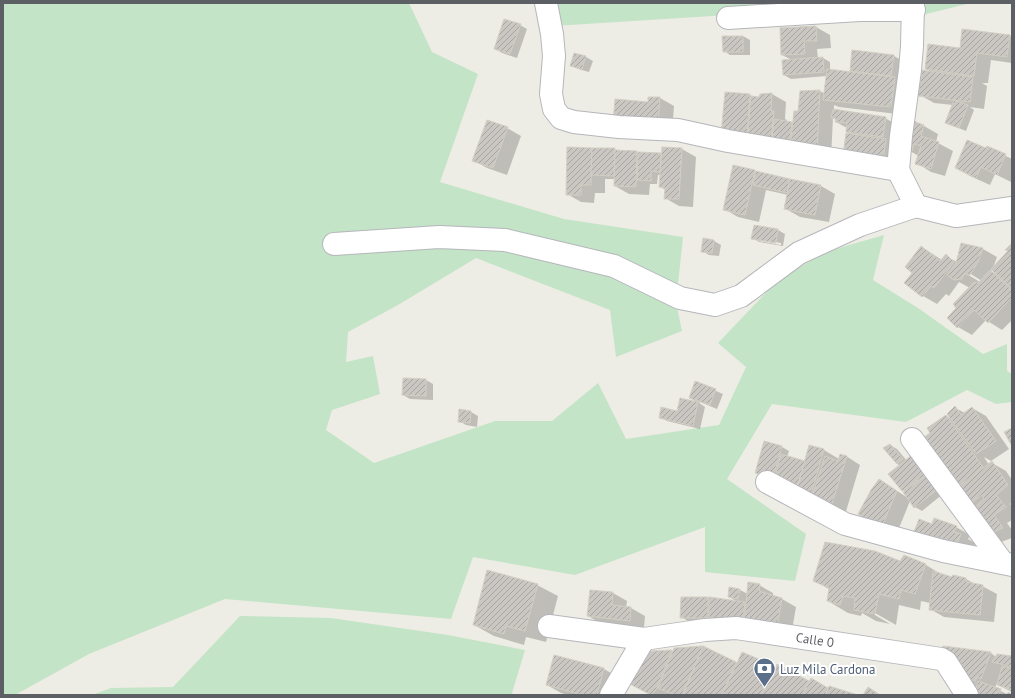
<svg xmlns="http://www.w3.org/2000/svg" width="1015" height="698" viewBox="0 0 1015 698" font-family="'PT Sans',sans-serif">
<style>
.green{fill:#c3e4c7}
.shadow{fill:#0003;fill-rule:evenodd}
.building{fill:url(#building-hatch);stroke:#d2d0c3}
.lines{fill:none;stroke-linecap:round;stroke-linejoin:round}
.minor-casing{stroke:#b5b6bb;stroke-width:24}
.minor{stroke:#fff;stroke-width:22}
.labels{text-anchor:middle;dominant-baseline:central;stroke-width:4;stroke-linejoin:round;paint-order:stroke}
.street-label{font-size:13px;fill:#5c5f64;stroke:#fff}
.service-label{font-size:13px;fill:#4e5e75;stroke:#fff;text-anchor:start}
</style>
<defs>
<pattern id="building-hatch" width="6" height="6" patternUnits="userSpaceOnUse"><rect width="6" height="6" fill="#cac7c2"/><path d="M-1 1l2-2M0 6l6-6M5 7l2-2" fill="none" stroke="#a7a5a1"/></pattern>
</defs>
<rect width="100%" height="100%" fill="#eeede5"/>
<g class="green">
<path d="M3,3H409L432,52L478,74L440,182L564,219L683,237L676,303L682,331L616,357L610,310L476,258L398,305L348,332L346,362L373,356L380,394L332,410L326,430L374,463L495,421H552L598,383L626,439L719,425L746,367L718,343L777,281L825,252L884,235L873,280L918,308L983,354L1007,344V371L1012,374V402L996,404L967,390L906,422L772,404L727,479L806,534L795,581L705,572V527L575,575L473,557L451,619L225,599L89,654L15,695H3Z"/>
<path d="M552,3H885V5L554,26Z"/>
<path d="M921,3H971L922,15Z"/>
<path d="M240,616L331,618L448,635L525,650L512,693L514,695H92L111,688L173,687Z"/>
</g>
<g class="shadow">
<path d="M520,25L527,29L517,58L502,53L495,49Z"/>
<path d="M816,27L830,35L831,48L817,49L818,59L823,58L830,62V70L851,73L853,51L894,56L908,64L905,115L839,107L834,105V111L885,118L899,126L897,168L847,132V128L836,122L837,120L833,118L831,158L737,143L750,95L755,98H760L761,95L772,94L786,102L785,119L787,120V122L794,124L798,112L801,92L820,91L825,94L827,76L791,79L784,75L792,60L782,55Z"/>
<path d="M743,36L750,40V55H730L724,51Z"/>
<path d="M1010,36L1012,37V63L991,60L988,83H982L987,86L984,109L970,107L974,110L966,131L946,123L953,105L934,103L920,95L933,73L926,69L961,49Z"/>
<path d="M575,54L586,57L593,61L589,72L578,69L571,65Z"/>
<path d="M660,98L674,106L672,133L628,131L649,103Z"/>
<path d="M914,123L924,126L938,134L936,142L953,151L945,176L931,172L917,163L919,156L906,149Z"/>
<path d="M507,128L521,136L507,175L487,168L473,160Z"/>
<path d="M987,147L1012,159L1011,182L995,174L990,185L970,176L956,168Z"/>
<path d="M663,148L682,149L696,157L693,207L679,206L665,198L666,190L660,187L661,175H658L657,184H650L649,195L629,194L615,186V179H605V193H595L594,203L581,202L567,194L614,149L617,151L660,154L662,155Z"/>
<path d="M755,171L759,173L791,181L821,186L835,194L829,222L800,217L786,209L788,195L766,190L759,222L738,217L724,209Z"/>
<path d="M755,226L778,230L785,234L783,246L759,242L753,238ZM759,239L781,243V245L759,241Z"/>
<path d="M714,241L721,245L719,256L709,255L702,251Z"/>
<path d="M1012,244V320L1002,330L986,320L972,335L958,327L957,308L970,288L959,282L949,296L946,294L937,304L923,296L906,283L914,273L922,247L942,260L946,256L957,262L983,249L997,257L993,268L1009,251ZM993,269L999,276L991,271ZM966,271L982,281L980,282L965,273Z"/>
<path d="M404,379L426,380L433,384V400L410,399L403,395Z"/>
<path d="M695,382L723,394L717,409L700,402L699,403L705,407L700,429L667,421L660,417L678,412L681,399L698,403L690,398Z"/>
<path d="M955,408L965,413L972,408L986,416L1009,449L991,461L984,457L989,465L992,463L1006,471L1012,480V502L1010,504L1012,506V520L1007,523L1012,530V538L1001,542L970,504L931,433L946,416L954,421Z"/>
<path d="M460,411L471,412L478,416L477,427L466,425L459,421Z"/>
<path d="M764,442L782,447L789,451L787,457L805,462L810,446L824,450L839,459L846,456L860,465L844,518L756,473Z"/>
<path d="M890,445L897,449L907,461L912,456L944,493L922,511L915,507L910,501L895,538L882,532L880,480L908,498L905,492L890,474L901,466L897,464Z"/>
<path d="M932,525L956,527L970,535L968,539L975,543L971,554Z"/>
<path d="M905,556L926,565L944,576L952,578L966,579L975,584L982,586L997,594L994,622L944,617L930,609V603L921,601L920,610L899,605L896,625L875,613V615L890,624L876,621L862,613L861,616L848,613L828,601L830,590L814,580L901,562Z"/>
<path d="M537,585L558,596L546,642L526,637L524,645L494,636L474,625Z"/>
<path d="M759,585L773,593V596L782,599L796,607L791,636L714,621H688L681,617L708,598L738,602L729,597L740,590L748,594Z"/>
<path d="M613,593L627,601L626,608H631L645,616L644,628L602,624L588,616Z"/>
<path d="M703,647L738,663L776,668L778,665L810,682L812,680L829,690L855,695H651L632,684L651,652H673L675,649Z"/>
<path d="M944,648L991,653L996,657H1012V692L998,685L1000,678H999L995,688L1007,694L1008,692L1012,694V695H975Z"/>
<path d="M555,656L604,669L618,677L613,695H568L561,693L547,685Z"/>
</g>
<g class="building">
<path d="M504,19L521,24L510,54L494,49Z"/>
<path d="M816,26L817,41H804L805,54L781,55L780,28Z"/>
<path d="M962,29L1010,35L1007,57L977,53L974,76L925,69L928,44L960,48Z"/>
<path d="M722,36H743V52H723Z"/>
<path d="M852,50L894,55L891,76L850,71Z"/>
<path d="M574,53L586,56L582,69L570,66Z"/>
<path d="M823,57L824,72L783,75L782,60Z"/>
<path d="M827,69L895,77L891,107L823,100Z"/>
<path d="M922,70L973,77L970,102L918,96Z"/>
<path d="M820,90L817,151L790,148L794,111H798L800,91Z"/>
<path d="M725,92L750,94L747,137L721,135Z"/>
<path d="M772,93L771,111H774L771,141L747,139L751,96L759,97L760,94Z"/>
<path d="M648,97H660L658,126L613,123L615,99L648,102Z"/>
<path d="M954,100L968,105L959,128L945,123Z"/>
<path d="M833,109L886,117L883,137L846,132L847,123L835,122L836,119L831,118Z"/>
<path d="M774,119L792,122L790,141L772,139Z"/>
<path d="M487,120L508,127L493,168L472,161Z"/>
<path d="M913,121L924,125L921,136L939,142L931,169L915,164L921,146L914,144L912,151L905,149Z"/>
<path d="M846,133L886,139L883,160L843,155Z"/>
<path d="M967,140L986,148L987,146L1006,154L997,175L981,167L976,178L955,168Z"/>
<path d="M567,147L592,148L591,185H581V195H566Z"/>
<path d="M662,147L682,148L679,199H664L665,188L659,187Z"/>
<path d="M592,148H615L614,176L591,175Z"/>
<path d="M615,150L637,151L636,187L614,186Z"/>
<path d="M638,152L661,153L660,172L651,171V181L637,180Z"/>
<path d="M733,165L755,170L745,215L723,210Z"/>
<path d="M756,171L790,179L787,193L753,185Z"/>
<path d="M790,179L821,185L815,215L784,209Z"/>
<path d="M754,225L778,229L776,243L751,239Z"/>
<path d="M703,238L714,240L712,253L701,252Z"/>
<path d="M961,243L983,248L978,262L970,275L964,274L962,279L954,280L947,275L956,263Z"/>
<path d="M1012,243V289L991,269L1008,251L1005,250Z"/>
<path d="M921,246L940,261L946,254L954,262L934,288L931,286L922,297L904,283L912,273L905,267Z"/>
<path d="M990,270L1012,290V297L988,323L974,310L957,328L947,318L956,308L953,304L974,282L978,283Z"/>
<path d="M403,378L426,379V396L402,395Z"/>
<path d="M695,381L716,389L710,405L689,398Z"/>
<path d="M680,398L698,402L693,426L659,418L661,407L677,411Z"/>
<path d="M955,406L961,415L972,407L996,441L976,454L947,414Z"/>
<path d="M459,409L471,411L470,423L458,422Z"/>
<path d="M946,415L983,467L958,487L923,438L930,433L927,428Z"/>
<path d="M1012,428V446L1004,432Z"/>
<path d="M764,441L782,446L773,478L755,473Z"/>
<path d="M890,444L903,459L897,464L883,448Z"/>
<path d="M809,445L824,449L809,502L795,496Z"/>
<path d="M781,454L805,461L796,490L773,484Z"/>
<path d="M840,454L847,456L830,510L810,503L825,456L838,461Z"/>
<path d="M912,455L927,474L902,491L888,474Z"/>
<path d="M992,461L1008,485L996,495L1006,507L994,515L1003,528L986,535L972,509L984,499L982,495L969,505L959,488Z"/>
<path d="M927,475L938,489L914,508L903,492Z"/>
<path d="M879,479L897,491L880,531L868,520L858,514L871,490Z"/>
<path d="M934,518L957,526L954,532L961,534L956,547L914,532L919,519L932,524Z"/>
<path d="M825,542L875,551L900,561L904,555L926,564L915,594L901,590L899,599L879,594L875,614L854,610L855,598L843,596L840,605L827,601L829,588L813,581Z"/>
<path d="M487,570L538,584L525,631L506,626L504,634L473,625Z"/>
<path d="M933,571L952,577L953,575L966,578L967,582L983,585L980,615L929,610Z"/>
<path d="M748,582L760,584L759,591L782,598L777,628L744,622Z"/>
<path d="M729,587L740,589L738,599L728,597Z"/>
<path d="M590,590L613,592L612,605L631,607L630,621L587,616Z"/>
<path d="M681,597H708V618H680Z"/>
<path d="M709,597L745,602L743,621L709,618Z"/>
<path d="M703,646L682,695H675L658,688L674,648Z"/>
<path d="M703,646L736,662L722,695H683Z"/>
<path d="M943,646L991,652L981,679L977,677L971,691L942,655Z"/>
<path d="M672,650L656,690L651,695L630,684L648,653L651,651Z"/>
<path d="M742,652L775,666L760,695H722Z"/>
<path d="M997,654L1012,656V667L992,662Z"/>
<path d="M554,655L604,668L597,695H582L546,685Z"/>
<path d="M777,664L809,681L802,695H761Z"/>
<path d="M1002,666L1012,669V690L997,685Z"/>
<path d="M811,678L828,688L825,695H802Z"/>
<path d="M978,681L1001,689L999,695H974Z"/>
<path d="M829,686L858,695H826Z"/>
<path d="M868,687L880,695H863Z"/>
</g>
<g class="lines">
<defs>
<g id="minor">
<path d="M546,3L552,34L554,56L551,94L554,109L561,118L574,122L619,127L678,130L728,141L898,170"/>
<path d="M913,3L912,46L910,70L901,136L898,170L916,206"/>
<path d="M728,18L860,10H914"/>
<path d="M916,206L956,216L1012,208"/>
<path d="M334,244L439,237L505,240L614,266L680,298L715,305L741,296L799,253L860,225L916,206"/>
<path d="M912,439L1003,563"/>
<path d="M767,482L845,524L943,551L1012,565"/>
<path d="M549,626L644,639L705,630L736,628L941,659L946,662L967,695"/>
<path d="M611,695L644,639"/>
</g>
</defs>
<use href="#minor" class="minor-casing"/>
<use href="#minor" class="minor"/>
</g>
<defs>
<symbol id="bank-pin" viewBox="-11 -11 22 30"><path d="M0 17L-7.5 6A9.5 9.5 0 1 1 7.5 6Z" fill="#5c6f8a" stroke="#fff"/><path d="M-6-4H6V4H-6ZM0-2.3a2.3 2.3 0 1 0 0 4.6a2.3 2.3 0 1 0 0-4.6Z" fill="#fff"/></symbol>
</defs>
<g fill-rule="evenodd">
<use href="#bank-pin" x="752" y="656" width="25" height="34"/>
</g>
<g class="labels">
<g class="street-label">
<text transform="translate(815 640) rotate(8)">Calle 0</text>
</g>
<g class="service-label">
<text x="780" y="669">Luz Mila Cardona</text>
</g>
</g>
<rect width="1015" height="698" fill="none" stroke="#5c5f64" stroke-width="8"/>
</svg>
